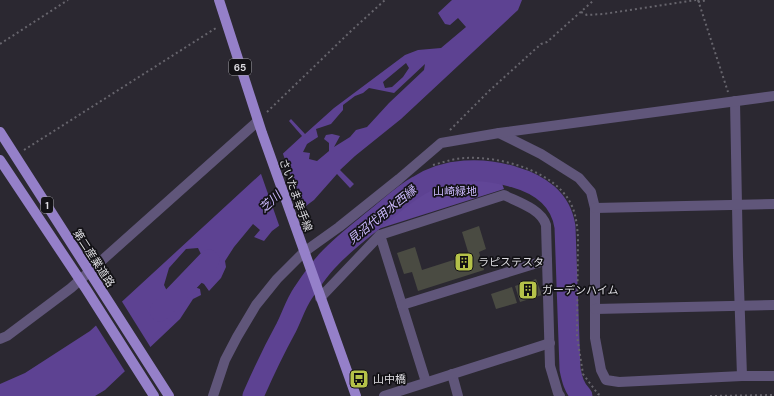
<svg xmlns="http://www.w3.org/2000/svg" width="774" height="396" viewBox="0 0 774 396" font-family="'DM Sans','Noto Sans JP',sans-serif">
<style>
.forest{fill:#614697}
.water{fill:#5d4292;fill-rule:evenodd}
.pier{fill:#2b2831}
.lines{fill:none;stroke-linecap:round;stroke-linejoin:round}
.river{stroke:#5d4292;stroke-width:21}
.building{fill:#4a4b42}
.path{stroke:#67656d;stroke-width:2;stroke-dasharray:2 3;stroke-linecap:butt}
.street{stroke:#60567a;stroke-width:10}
.primary{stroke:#9580c9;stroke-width:10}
.labels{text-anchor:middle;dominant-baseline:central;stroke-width:3.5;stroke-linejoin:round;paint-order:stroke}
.shield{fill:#131216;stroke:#a09fa4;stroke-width:1}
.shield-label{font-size:10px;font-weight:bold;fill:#dddce1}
.park-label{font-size:11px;fill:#cbb9fd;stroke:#131216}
.street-label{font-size:11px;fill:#dddce1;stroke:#131216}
.poi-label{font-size:11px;fill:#dddce1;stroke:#131216;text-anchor:start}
.water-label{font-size:12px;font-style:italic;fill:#ccbafe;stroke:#131216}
</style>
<rect width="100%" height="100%" fill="#2b2831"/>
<path class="forest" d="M472,175L500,178L504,189L378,229L376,225C399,207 422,186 451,178C458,176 466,176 472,175Z"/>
<path class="water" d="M452,0H522L518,10L401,119L355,156L340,170L354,184L350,188L337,174L314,200L272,231L264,241L254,237L260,230L253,224L234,247L225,261L226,267L221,278L209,291L204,284L198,281L192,286L200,289L201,295L193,299L180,319L105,390L95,396H0V384L25,373L90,331L302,136L289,121L291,119L305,134L334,108L405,55L418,50L441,48L466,27L458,18L450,25L445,24L438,13ZM406,63L409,68L403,77L392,87L385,88L383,82ZM425,64L424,70L389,103L367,127L356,130L350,137L334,147L340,136L332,134L326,135L324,139L329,143V151L317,161L309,159L310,153L303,152L307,144L318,137L316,129L331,124L343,110V105L355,96L363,93L369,88L394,93ZM198,248L201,254L202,261L183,292L176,289L167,291L164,285L169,268L186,249Z"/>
<g class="pier">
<path d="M282,151L303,211L280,228L260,171Z"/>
<path d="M121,300L151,348L126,373L95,324Z"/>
</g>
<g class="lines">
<g class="river">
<path d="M160,311L209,260"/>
<path d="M253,396C263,373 274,350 286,328C292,316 296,303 303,293C311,281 319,269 329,259C343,244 359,232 375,219C389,208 402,195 418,186C446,168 483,167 514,177C539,184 561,199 565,227L570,369C572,379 574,388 582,396"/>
</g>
</g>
<g class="building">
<path d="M479,226L486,249L479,252L484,270L418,291L412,272L404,274L397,253L415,247L422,270L469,255L462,232Z"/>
<path d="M536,279L542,295L520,302L515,286Z"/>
<path d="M512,287L517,303L496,309L491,294Z"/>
</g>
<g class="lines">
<g class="path">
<path d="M698,0L728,92"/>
<path d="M698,2L707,0"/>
<path d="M581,12L587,15L603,14L696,0"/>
<path d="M0,44L68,0"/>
<path d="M267,112L352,30L385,0"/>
<path d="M450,130L489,91L541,44L547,42L594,0"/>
<path d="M24,150L216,28"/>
<path d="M433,165C444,162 455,158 466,158C500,156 555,171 571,204C576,214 577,225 578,237L577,336L583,374L598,394L602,396"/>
<path d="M710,396L774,395"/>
</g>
<g class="street">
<path d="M735,101L738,257L742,376"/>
<path d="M499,133L541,154L579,178L591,192L595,208V338L601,370L606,380L619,382L742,376H774"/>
<path d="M595,208L774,204"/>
<path d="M380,235L426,382"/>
<path d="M320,298L380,235L504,195C518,202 541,209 546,225L550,366L558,393L560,396"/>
<path d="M402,305L547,260"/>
<path d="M595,309L774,305"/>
<path d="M0,339L7,336L71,288L258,121"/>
<path d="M452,374L458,396"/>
<path d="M213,396L225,360L237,337L256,305L277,279L304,252L339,227L399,179L441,143L499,133L774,96"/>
<path d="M384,396L550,343"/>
</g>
<g class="primary">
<path d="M219,0L262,133L356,396"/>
<path d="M0,132L169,396"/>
<path d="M0,160L86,289L154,396"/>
</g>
</g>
<defs>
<symbol id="building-square" viewBox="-11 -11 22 22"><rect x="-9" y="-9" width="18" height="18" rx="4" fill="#b5c249" stroke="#131216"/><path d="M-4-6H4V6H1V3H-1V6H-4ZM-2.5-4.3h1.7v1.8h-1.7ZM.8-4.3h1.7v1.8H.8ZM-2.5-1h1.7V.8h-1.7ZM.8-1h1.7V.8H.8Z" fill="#111"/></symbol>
<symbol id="bus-square" viewBox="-11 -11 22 22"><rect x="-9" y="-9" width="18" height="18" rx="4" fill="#b5c249" stroke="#131216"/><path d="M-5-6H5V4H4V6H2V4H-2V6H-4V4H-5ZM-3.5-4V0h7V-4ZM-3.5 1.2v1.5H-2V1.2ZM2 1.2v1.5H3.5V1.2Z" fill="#111"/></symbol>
</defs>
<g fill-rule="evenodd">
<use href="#building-square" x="453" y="251" width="22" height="22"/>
<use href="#building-square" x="517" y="279" width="22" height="22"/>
<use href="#bus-square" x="348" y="368" width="22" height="22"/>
</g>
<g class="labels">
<g class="shield">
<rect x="229" y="59" width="22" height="16" rx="3"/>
<rect x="41" y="197" width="12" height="16" rx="3"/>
</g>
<g class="shield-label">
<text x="240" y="67">65</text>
<text x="47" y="205">1</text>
</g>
<g class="park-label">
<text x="455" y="191">山崎緑地</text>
</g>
<g class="street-label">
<text transform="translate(296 195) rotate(70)">さいたま幸手線</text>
<text transform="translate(94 258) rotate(57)">第二産業道路</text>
</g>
<g class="poi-label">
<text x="478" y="262">ラピステスタ</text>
<text x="542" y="290">ガーデンハイム</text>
<text x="373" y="379">山中橋</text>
</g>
<g class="water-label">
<text transform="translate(270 202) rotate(-43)">芝川</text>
<text transform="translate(382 215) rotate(-39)">見沼代用水西縁</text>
</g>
</g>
</svg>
